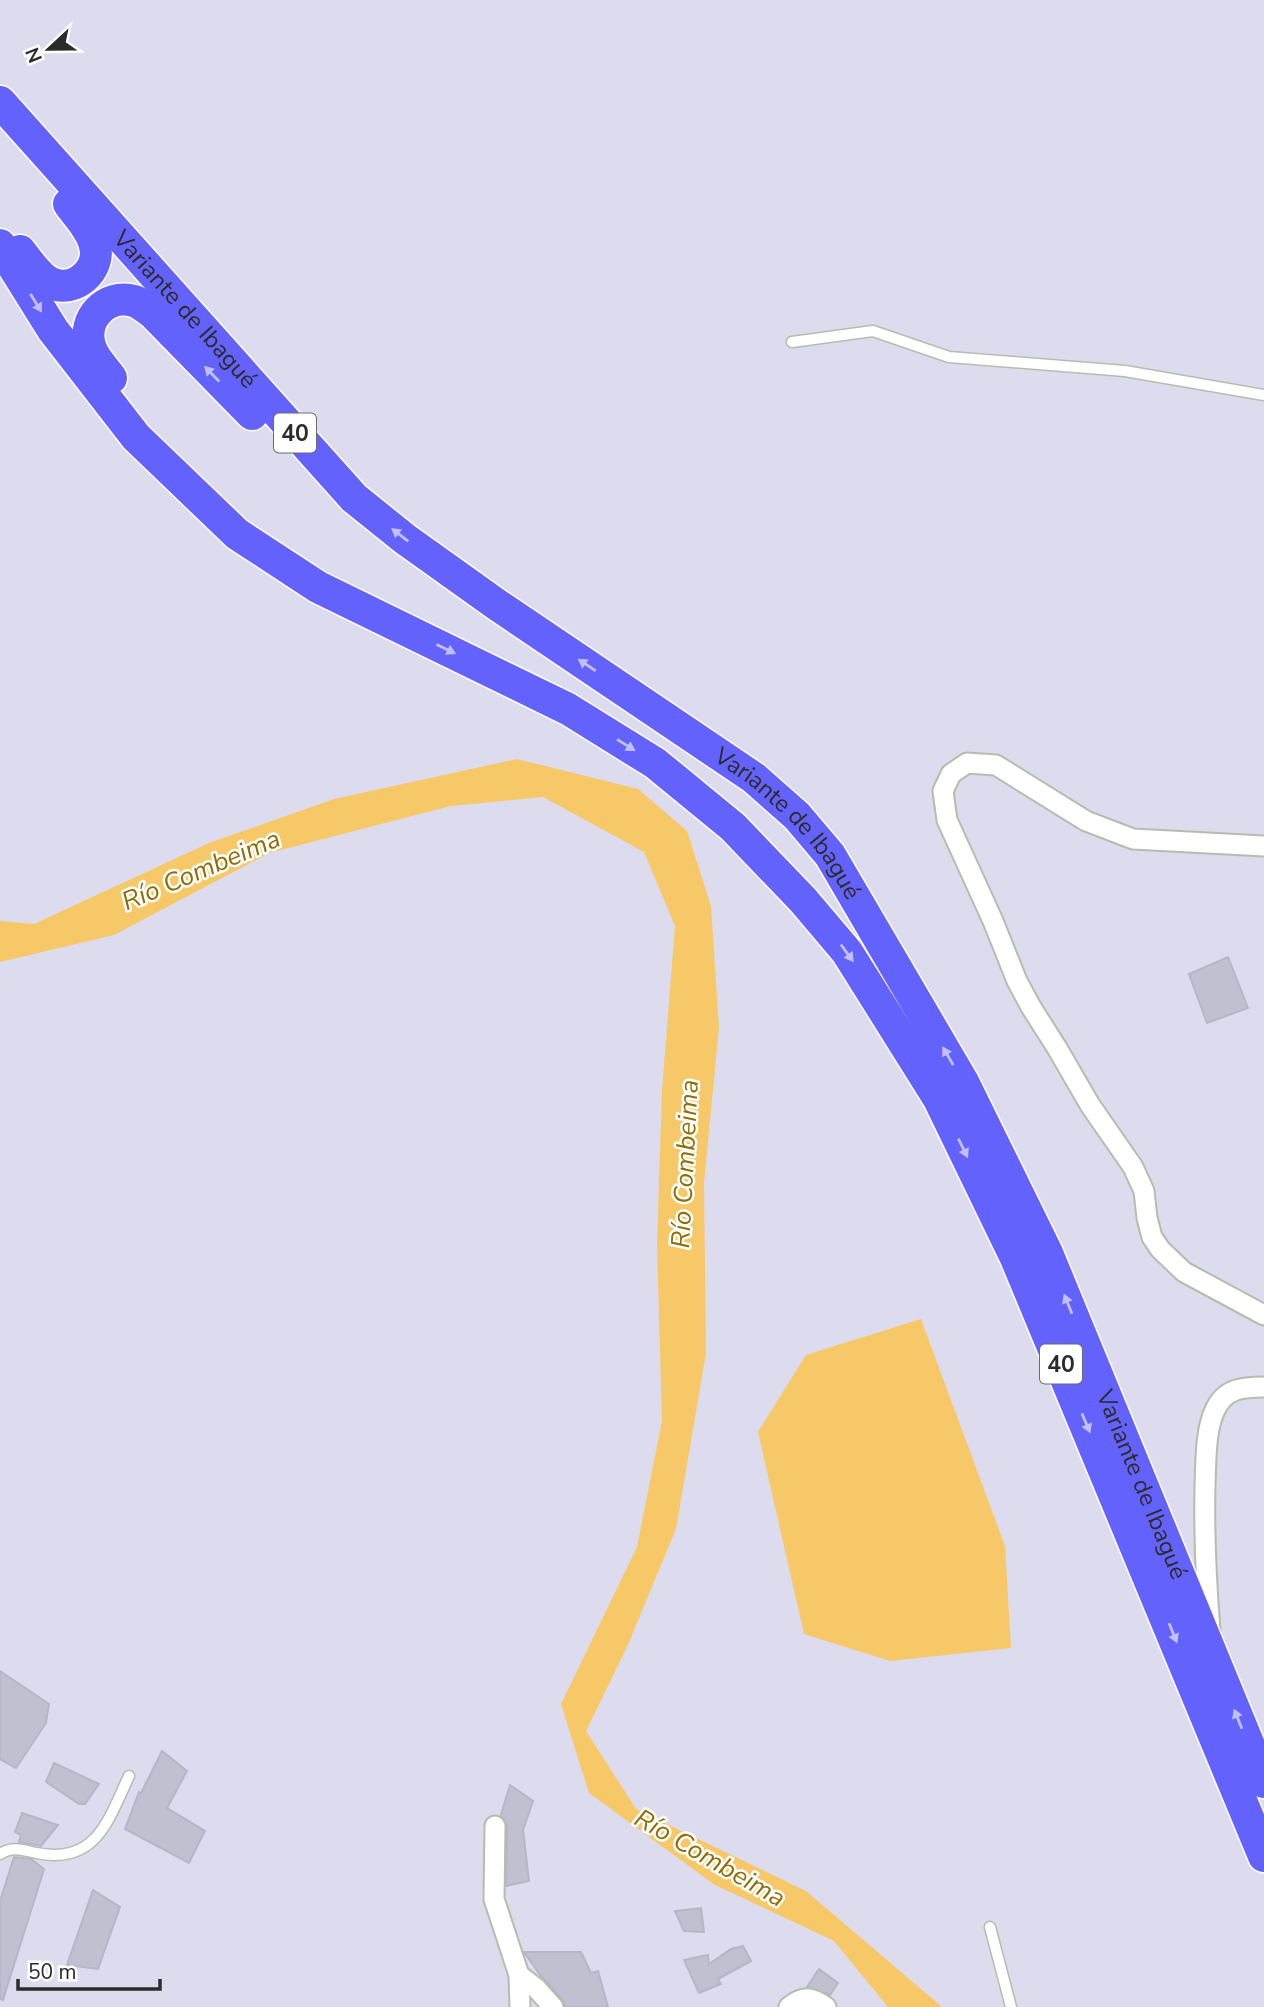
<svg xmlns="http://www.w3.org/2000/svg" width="1264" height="2007" viewBox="0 0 1264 2007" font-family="'Nunito Sans',sans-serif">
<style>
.water{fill:#f7c867}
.building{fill:#c1c0d0;stroke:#b6b5c9;stroke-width:2}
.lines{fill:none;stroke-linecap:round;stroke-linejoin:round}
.service-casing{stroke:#b8bcac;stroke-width:13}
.minor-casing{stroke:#b8bcac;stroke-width:23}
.trunk-casing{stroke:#fff;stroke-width:35}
.service{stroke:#fff;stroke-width:10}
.minor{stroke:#fff;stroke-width:19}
.trunk{stroke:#6362fd;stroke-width:32}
.oneway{fill:#c1c0fe}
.labels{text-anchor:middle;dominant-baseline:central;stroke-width:5;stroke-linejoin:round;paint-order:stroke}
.shield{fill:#fff;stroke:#6b6b6b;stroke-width:2}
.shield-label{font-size:23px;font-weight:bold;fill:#2b2b2b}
.street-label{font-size:24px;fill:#2b2b2b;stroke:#fff}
.water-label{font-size:26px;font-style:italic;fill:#906e06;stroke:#fff}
</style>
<rect width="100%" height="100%" fill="#dcdcee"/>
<g class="water">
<path d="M517,759L638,789L687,831L711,906L719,1027L704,1183L706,1353L676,1529L627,1647L586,1731L636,1809L806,1891L942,2007H888L834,1941L715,1885L589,1793L561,1704L637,1547L662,1421L657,1244L662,1091L675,926L644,852L543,797L451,806L269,853L114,935L0,962V921L34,924L209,843L334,799Z"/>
<path d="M921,1319L1005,1546L1011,1648L890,1661L804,1634L758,1432L806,1355Z"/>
</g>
<g class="building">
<path d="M1228,957L1248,1008L1207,1023L1189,974Z"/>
<path d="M0,1671L49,1704L46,1723L16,1768L0,1759Z"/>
<path d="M162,1751L187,1771L167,1808L205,1831L189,1863L125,1829L139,1792L141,1793Z"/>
<path d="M54,1763L99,1784L85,1804H79L46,1782Z"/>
<path d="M510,1785L533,1801L523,1830L529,1881L506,1886L507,1826L501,1815Z"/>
<path d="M22,1813L58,1825L41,1846L19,1842L21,1835L15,1832Z"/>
<path d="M14,1857L31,1859L44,1869L3,2000L0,1999V1901Z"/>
<path d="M93,1890L120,1907L98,1969L67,1965Z"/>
<path d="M701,1908L704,1932L684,1931L675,1911Z"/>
<path d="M743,1946L751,1961L718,1979L721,1984L699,1993L684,1960L708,1955L709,1964L731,1949Z"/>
<path d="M524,1952H581L591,1973L598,1971L608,2007H565L562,1999L541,1976Z"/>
<path d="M819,1969L838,1983L830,1995L807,1987Z"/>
</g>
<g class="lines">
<defs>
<g id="service">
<path d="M792,342L873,331L949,357L1125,371L1264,395"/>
<path d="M0,1854C12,1846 23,1850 36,1853C96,1865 108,1821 129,1776"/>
<path d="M990,1927L1011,2007"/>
</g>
<g id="minor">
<path d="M1264,846L1133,839L1086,821L996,765L967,763L951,774L943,791L947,820L993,921L1017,981L1031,1007L1057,1048L1090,1105L1133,1167L1144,1191L1147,1218L1152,1237L1160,1249L1184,1272L1264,1315"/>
<path d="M1210,1630C1206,1581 1204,1533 1205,1485C1206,1463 1205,1431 1215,1410C1225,1388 1243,1387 1264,1387"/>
<path d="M495,1826L494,1899L519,1975L520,2007"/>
<path d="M519,1975L536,1988L553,2007"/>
<path d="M789,2007C803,1995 812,1997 826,2007"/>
</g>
<g id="trunk">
<path id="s1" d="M0,102L354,498L405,539L496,604L754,778L797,816L830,855L963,1082L1047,1253L1264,1782"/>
<path d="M0,245L53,330L136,437L237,534L318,587L568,709L655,763L733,827L803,900L847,952L939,1099L1016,1258L1264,1856"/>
<path d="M20,251C28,261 39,278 51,283C74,294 101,270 95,246C92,230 78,216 69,204"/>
<path d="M111,378C104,368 93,358 90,346C82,319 106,293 134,301C141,303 147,309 153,313L252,414"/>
</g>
</defs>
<use href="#service" class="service-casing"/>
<use href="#minor" class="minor-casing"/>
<use href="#trunk" class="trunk-casing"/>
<use href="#service" class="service"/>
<use href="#minor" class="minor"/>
<use href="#trunk" class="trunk"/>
</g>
<defs><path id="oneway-solid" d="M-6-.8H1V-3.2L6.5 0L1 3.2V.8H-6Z" transform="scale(1.75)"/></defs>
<g class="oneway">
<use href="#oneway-solid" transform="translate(36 303) rotate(58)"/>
<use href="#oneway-solid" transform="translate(212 374) rotate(-134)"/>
<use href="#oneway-solid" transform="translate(400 535) rotate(-142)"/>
<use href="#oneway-solid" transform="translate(446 649) rotate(26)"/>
<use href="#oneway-solid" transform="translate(587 665) rotate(-146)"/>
<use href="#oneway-solid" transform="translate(626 745) rotate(32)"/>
<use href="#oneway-solid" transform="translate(847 953) rotate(54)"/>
<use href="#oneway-solid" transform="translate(948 1056) rotate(-120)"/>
<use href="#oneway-solid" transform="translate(963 1148) rotate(64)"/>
<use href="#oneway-solid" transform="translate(1068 1304) rotate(-112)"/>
<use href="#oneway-solid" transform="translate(1086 1423) rotate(67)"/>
<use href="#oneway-solid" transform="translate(1173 1633) rotate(68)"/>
<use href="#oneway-solid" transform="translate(1238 1719) rotate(-112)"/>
</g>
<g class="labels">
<g class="shield">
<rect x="274" y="413.5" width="42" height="39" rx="5"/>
<rect x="1040" y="1344.5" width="42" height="39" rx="5"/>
</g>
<g class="shield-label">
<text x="295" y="433">40</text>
<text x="1061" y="1364">40</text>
</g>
<g class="street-label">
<text stroke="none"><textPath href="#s1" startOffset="278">Variante de Ibagué</textPath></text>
<text stroke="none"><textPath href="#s1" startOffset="1076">Variante de Ibagué</textPath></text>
<text stroke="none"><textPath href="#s1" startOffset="1832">Variante de Ibagué</textPath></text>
</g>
<g class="water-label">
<text transform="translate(201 870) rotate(-23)">Río Combeima</text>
<text transform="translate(685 1164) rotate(-87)">Río Combeima</text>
<text transform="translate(710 1858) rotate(30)">Río Combeima</text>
</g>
</g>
<g transform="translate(49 49) rotate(248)" stroke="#ffffff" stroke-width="5" paint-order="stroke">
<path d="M0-5L12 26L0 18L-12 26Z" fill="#2b2b2b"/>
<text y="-10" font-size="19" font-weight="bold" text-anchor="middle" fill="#2b2b2b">N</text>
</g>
<path d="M18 1979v10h142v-10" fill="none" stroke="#2b2b2b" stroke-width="3.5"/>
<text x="28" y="1979" font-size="21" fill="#2b2b2b" stroke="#ffffff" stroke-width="5" paint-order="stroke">50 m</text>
</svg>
